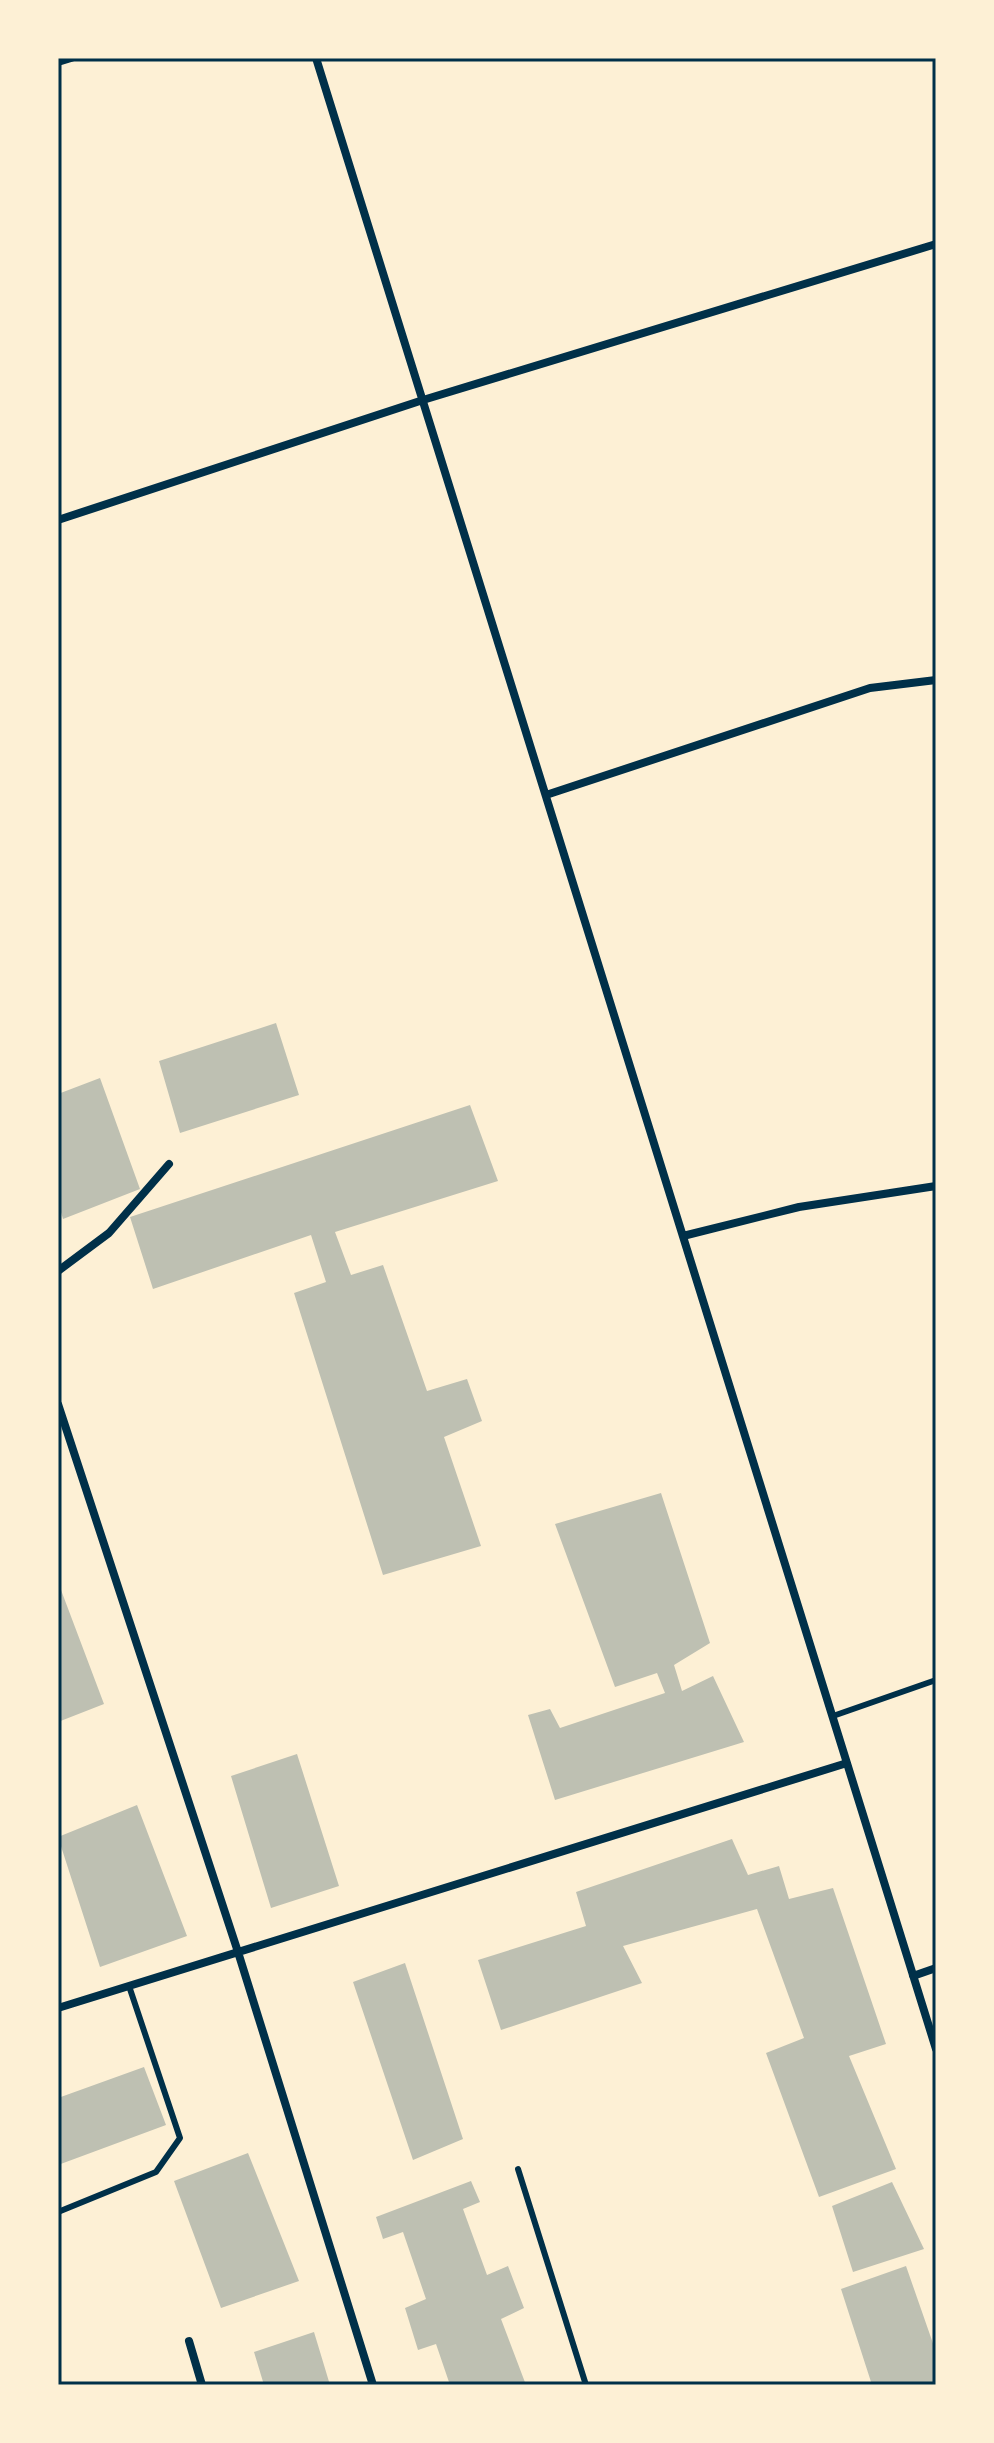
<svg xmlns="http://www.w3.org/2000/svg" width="994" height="2443" viewBox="0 0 994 2443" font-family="'Noto Sans',sans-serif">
  <rect width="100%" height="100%" fill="#fdf0d5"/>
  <path fill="#bec0b2" d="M276,1023L299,1095L180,1133L159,1061Z
    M100,1078L140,1189L63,1219L58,1202V1094Z
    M470,1105L498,1181L335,1232L351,1275L383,1265L427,1391L467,1379L482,1421L444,1437L481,1546L383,1575L294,1293L326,1282L311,1235L153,1289L130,1217Z
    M661,1493L710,1643L674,1665L682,1691L713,1676L744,1742L555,1800L528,1715L550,1709L560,1728L665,1693L657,1673L615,1687L555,1524Z
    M58,1582L104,1704L58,1722Z
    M297,1754L339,1886L271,1908L231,1776Z
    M137,1805L187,1936L100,1967L58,1837Z
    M732,1839L748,1875L779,1866L789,1899L833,1888L886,2044L849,2056L896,2169L819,2197L766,2053L804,2038L757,1909L623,1946L642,1983L501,2030L478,1960L586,1926L576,1892Z
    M405,1963L463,2139L413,2160L353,1982Z
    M144,2067L166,2125L58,2165V2098Z
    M248,2153L299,2281L221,2308L174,2181Z
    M471,2181L480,2202L463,2209L487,2275L508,2266L524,2308L501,2319L526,2385H450L436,2344L418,2350L405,2308L426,2299L403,2232L383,2239L376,2217Z
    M892,2182L924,2249L853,2272L832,2206Z
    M906,2266L936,2352V2385H872L841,2289Z
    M314,2332L330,2385H264L254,2352Z"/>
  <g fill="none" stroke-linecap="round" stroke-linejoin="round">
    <path stroke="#003049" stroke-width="6" d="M833,1716L936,1680
      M518,2169L586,2385
      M58,2212L156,2172L180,2138L129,1986"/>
    <path stroke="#003049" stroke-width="8" d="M316,58L936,2049
      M58,62L71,58
      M58,520L423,400L936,244
      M546,795L870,688L936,680
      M683,1236L799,1207L936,1186
      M58,1271L109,1233L169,1164
      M58,1404L238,1952L373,2385
      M913,1976L936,1968
      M58,2008L847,1763
      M189,2341L202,2385"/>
  </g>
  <rect width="994" height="2443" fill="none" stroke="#fdf0d5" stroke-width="120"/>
  <rect x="60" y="60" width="874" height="2323" fill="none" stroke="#003049" stroke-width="3"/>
</svg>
